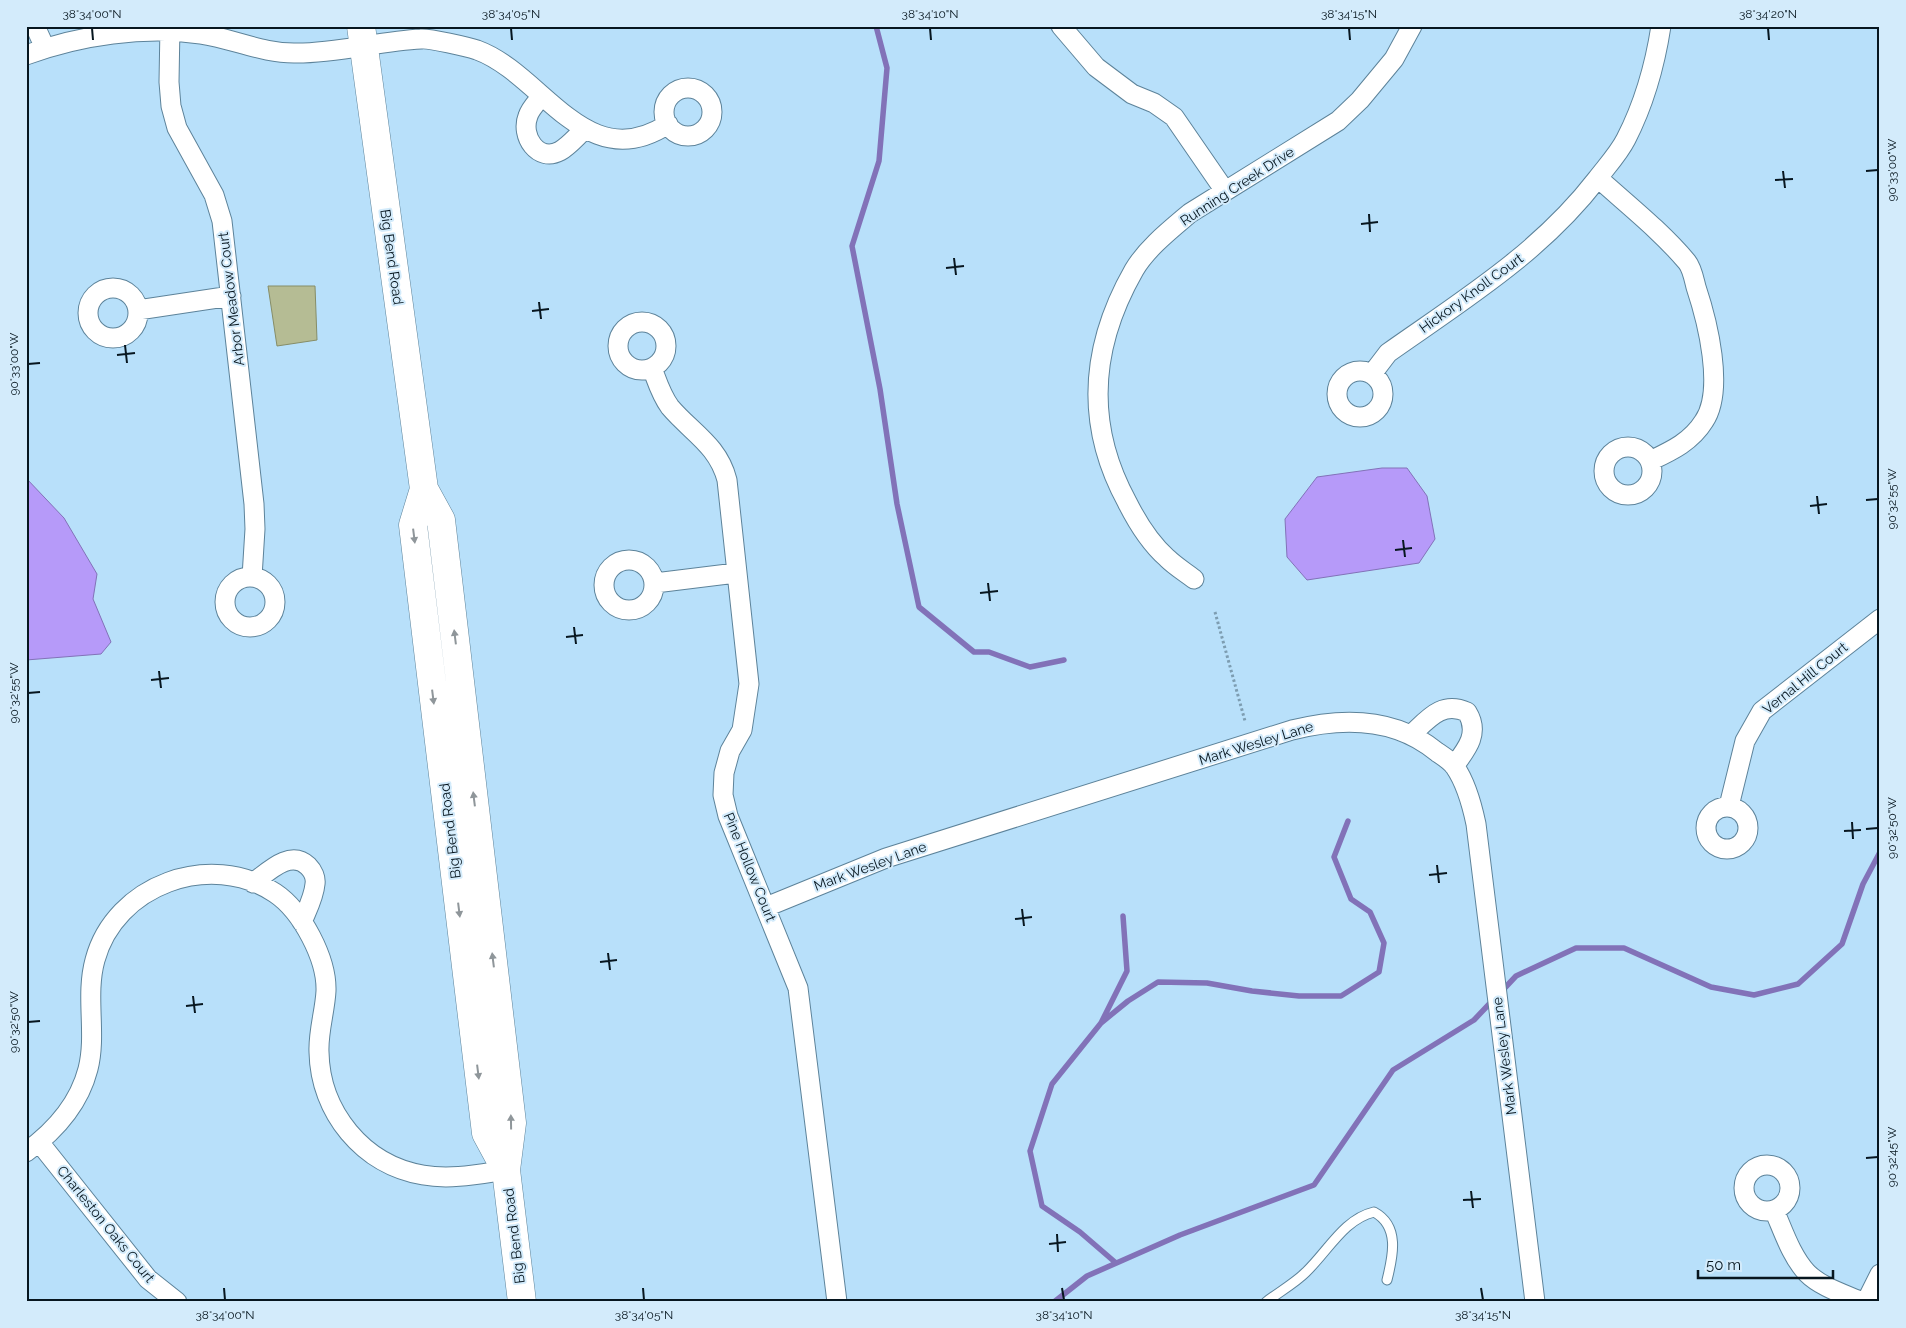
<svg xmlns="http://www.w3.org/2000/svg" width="1906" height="1328" viewBox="0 0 1906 1328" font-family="Raleway,sans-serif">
  <rect width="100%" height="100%" fill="#b8e0fa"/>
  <path fill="#b69af9" stroke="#8272b8" d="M1382,468H1407L1427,496L1435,539L1419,563L1307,580L1287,557L1285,519L1317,477Z
    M26,478L64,518L97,574L93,599L111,642L101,654L26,660Z"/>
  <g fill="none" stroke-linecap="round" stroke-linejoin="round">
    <path stroke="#8272b8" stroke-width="5.5" d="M876,26L887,68L879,161L852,246L880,389L897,504L919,607L974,652H989L1030,667L1064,660
      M1501,992L1516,976L1576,948H1624L1711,987L1754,995L1798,984L1842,944L1863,884L1880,852
      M1101,1023L1128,1001L1158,982L1207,983L1252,991L1299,996H1341L1379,972L1384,943L1370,912L1351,899L1334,857L1348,821
      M1116,1263L1080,1232L1042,1206L1030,1151L1052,1084L1101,1023L1127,971L1123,916
      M1054,1302L1087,1276L1180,1235L1314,1185L1393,1070L1474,1020L1493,1000"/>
  </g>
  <path fill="#b5bc94" stroke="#868d67" d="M268,286H315L317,340L277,346Z"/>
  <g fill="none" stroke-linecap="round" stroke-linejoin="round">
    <g stroke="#5d839a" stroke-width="11">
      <path id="lane" d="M1266,1302C1279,1292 1295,1283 1306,1272C1328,1251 1344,1219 1374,1212C1400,1226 1393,1256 1387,1280"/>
    </g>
    <g stroke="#5d839a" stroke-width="21">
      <path id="street" d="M35,26L45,48
        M170,26L169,82L171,106L177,128L214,195L222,221L254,504L255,529L252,577
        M1061,26L1096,67L1132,94L1154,103L1174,117L1225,191
        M26,55C80,35 144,26 201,34C234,39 264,54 297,53C339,53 380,41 421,39C429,38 468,47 477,50C543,74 586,178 668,124
        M664 112a24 24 0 1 1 48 0a24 24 0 1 1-48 0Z
        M541,97C537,102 530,109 528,116C520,136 538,163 560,151C569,146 577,136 584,130
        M1598,178C1628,205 1661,231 1687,262C1692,268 1694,279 1696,287C1707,320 1725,390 1704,421C1691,442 1671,451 1650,461
        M88 313a25 25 0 1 1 50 0a25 25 0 1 1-50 0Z
        M138,310L231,296
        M618 346a24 24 0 1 1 48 0a24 24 0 1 1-48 0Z
        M652,368C657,381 661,395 670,407C691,432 718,445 727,480L749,684L742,730L730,751L724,773L723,795L728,816L798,988L837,1302
        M1337 394a23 23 0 1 1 46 0a23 23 0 1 1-46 0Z
        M1372,374L1388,353C1463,300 1540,253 1597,179C1607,166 1619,153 1626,139C1644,104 1655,65 1661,26
        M1604 471a24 24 0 1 1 48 0a24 24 0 1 1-48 0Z
        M604 585a25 25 0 1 1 50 0a25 25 0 1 1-50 0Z
        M225 602a25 25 0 1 1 50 0a25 25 0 1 1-50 0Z
        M1194,579C1185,572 1175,566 1167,558C1150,543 1137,522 1127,502C1085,425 1090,347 1134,270C1147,248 1170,230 1190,213L1338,121L1360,100L1394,59L1412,26
        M655,583L736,573
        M1412,734C1429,718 1442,701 1467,712C1480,733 1467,749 1454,766
        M1729,806L1745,741L1762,711L1880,619
        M1706 828a21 21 0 1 1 42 0a21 21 0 1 1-42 0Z
        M253,883C268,872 290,849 308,866C313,871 316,878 315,884C314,897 307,910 302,922
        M766,907L886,858L1292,730C1343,717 1395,717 1437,752C1443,756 1451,761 1455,767C1466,783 1472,805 1476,824L1535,1302
        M39,1142L148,1279L177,1302
        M26,1152C55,1131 79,1104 88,1069C97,1034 85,996 95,960C115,885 210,850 275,893C302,911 327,959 326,991C325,1011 318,1032 319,1052C320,1112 363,1165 423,1175C451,1180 479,1174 506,1170
        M1744 1188a23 23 0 1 1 46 0a23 23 0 1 1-46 0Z
        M1774,1210C1783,1230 1791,1256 1807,1273C1821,1287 1844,1294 1862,1302
        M1866,1302L1880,1274"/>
    </g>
    <g stroke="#5d839a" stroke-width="29">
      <path id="primary" d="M361,26L424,489L441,520L512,1123L506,1170L522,1302
        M424,489L413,525L486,1133L506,1170"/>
    </g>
    <path stroke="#7d9db1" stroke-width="3" stroke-dasharray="2.5 2.5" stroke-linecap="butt" d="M1215,612L1245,721"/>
    <use href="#lane" stroke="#fff" stroke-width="9"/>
    <use href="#street" stroke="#fff" stroke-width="19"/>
    <use href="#primary" stroke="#fff" stroke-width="28"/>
  </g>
  <defs><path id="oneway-solid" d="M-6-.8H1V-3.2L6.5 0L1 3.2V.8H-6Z" transform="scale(1.25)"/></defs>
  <g fill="#8f969a">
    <use href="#oneway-solid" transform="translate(414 536) rotate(83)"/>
    <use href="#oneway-solid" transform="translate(455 637) rotate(-97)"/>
    <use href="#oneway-solid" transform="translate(433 697) rotate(83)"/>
    <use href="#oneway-solid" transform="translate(474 799) rotate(-97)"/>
    <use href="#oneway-solid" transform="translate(459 910) rotate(83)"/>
    <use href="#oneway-solid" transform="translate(493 960) rotate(-97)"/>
    <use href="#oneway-solid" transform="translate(478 1072) rotate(83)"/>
    <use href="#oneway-solid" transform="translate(511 1122) rotate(-91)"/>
  </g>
  <path fill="none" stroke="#07161f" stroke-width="2" d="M92,28L93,40M511,28L512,40M930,28L931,40M1349,28L1350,40M1768,28L1769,40M1783,171L1785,188M1866,171L1878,170M1775,180L1793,179M1369,214L1370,232M1361,224L1378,222M954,258L956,275M946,268L964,266M539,302L541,319M532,311L549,309M125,345L127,363M117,355L135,353M28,364L40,363M1817,496L1819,514M1866,500L1878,499M1810,506L1827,504M1403,540L1405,557M1395,550L1412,548M988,583L990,601M980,593L998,591M574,627L576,644M566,637L583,635M159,671L161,688M151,680L169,678M28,693L40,692M1852,822L1853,839M1866,829L1878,828M1844,831L1861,830M1437,865L1439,883M1429,875L1447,873M1022,909L1024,926M1015,919L1032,917M608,953L610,970M600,962L617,960M193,996L195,1013M186,1006L203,1004M28,1022L40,1021M1866,1158L1878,1157M1471,1191L1473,1208M1463,1200L1481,1199M1057,1234L1058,1252M1049,1244L1066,1242M224,1288L225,1300M643,1288L644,1300M1062,1288L1064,1300M1481,1288L1483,1300"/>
  <g text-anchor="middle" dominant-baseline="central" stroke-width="4" stroke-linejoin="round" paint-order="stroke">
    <g font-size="14" fill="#07161f" stroke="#d3ebfb">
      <text transform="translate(1237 186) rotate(-33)">Running Creek Drive</text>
      <text transform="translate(392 257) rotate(82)">Big Bend Road</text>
      <text transform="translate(1471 293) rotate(-36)">Hickory Knoll Court</text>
      <text transform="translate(231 299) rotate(-97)">Arbor Meadow Court</text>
      <text transform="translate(1805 678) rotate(-39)">Vernal Hill Court</text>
      <text transform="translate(1256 743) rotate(-17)">Mark Wesley Lane</text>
      <text transform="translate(450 831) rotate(-97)">Big Bend Road</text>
      <text transform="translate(870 866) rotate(-20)">Mark Wesley Lane</text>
      <text transform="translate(750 867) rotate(68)">Pine Hollow Court</text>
      <text transform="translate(1504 1056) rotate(-97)">Mark Wesley Lane</text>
      <text transform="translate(106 1224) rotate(51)">Charleston Oaks Court</text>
      <text transform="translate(514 1236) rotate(-97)">Big Bend Road</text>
    </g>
  </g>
  <rect width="1906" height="1328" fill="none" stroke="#d3ebfb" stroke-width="55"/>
  <path d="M1698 1270v8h135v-8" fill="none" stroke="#07161f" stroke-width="2.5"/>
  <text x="1706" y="1270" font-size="15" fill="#07161f" stroke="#d3ebfb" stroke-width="4" paint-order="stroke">50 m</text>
  <rect x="28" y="28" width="1850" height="1272" fill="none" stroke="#07161f" stroke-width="2"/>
  <g font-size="12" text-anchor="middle" fill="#07161f">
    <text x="92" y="18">38°34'00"N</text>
    <text x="511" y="18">38°34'05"N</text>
    <text x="930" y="18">38°34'10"N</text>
    <text x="1349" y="18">38°34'15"N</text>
    <text x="1768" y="18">38°34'20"N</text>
    <text transform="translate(1892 170) rotate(-90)" y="4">90°33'00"W</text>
    <text transform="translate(14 364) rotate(-90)" y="4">90°33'00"W</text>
    <text transform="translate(1892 499) rotate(-90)" y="4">90°32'55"W</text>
    <text transform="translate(14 693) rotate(-90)" y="4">90°32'55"W</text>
    <text transform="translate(1892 828) rotate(-90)" y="4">90°32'50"W</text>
    <text transform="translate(14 1022) rotate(-90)" y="4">90°32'50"W</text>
    <text transform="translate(1892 1157) rotate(-90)" y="4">90°32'45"W</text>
    <text x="225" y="1319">38°34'00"N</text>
    <text x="644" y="1319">38°34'05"N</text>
    <text x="1064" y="1319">38°34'10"N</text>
    <text x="1483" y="1319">38°34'15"N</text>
  </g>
</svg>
